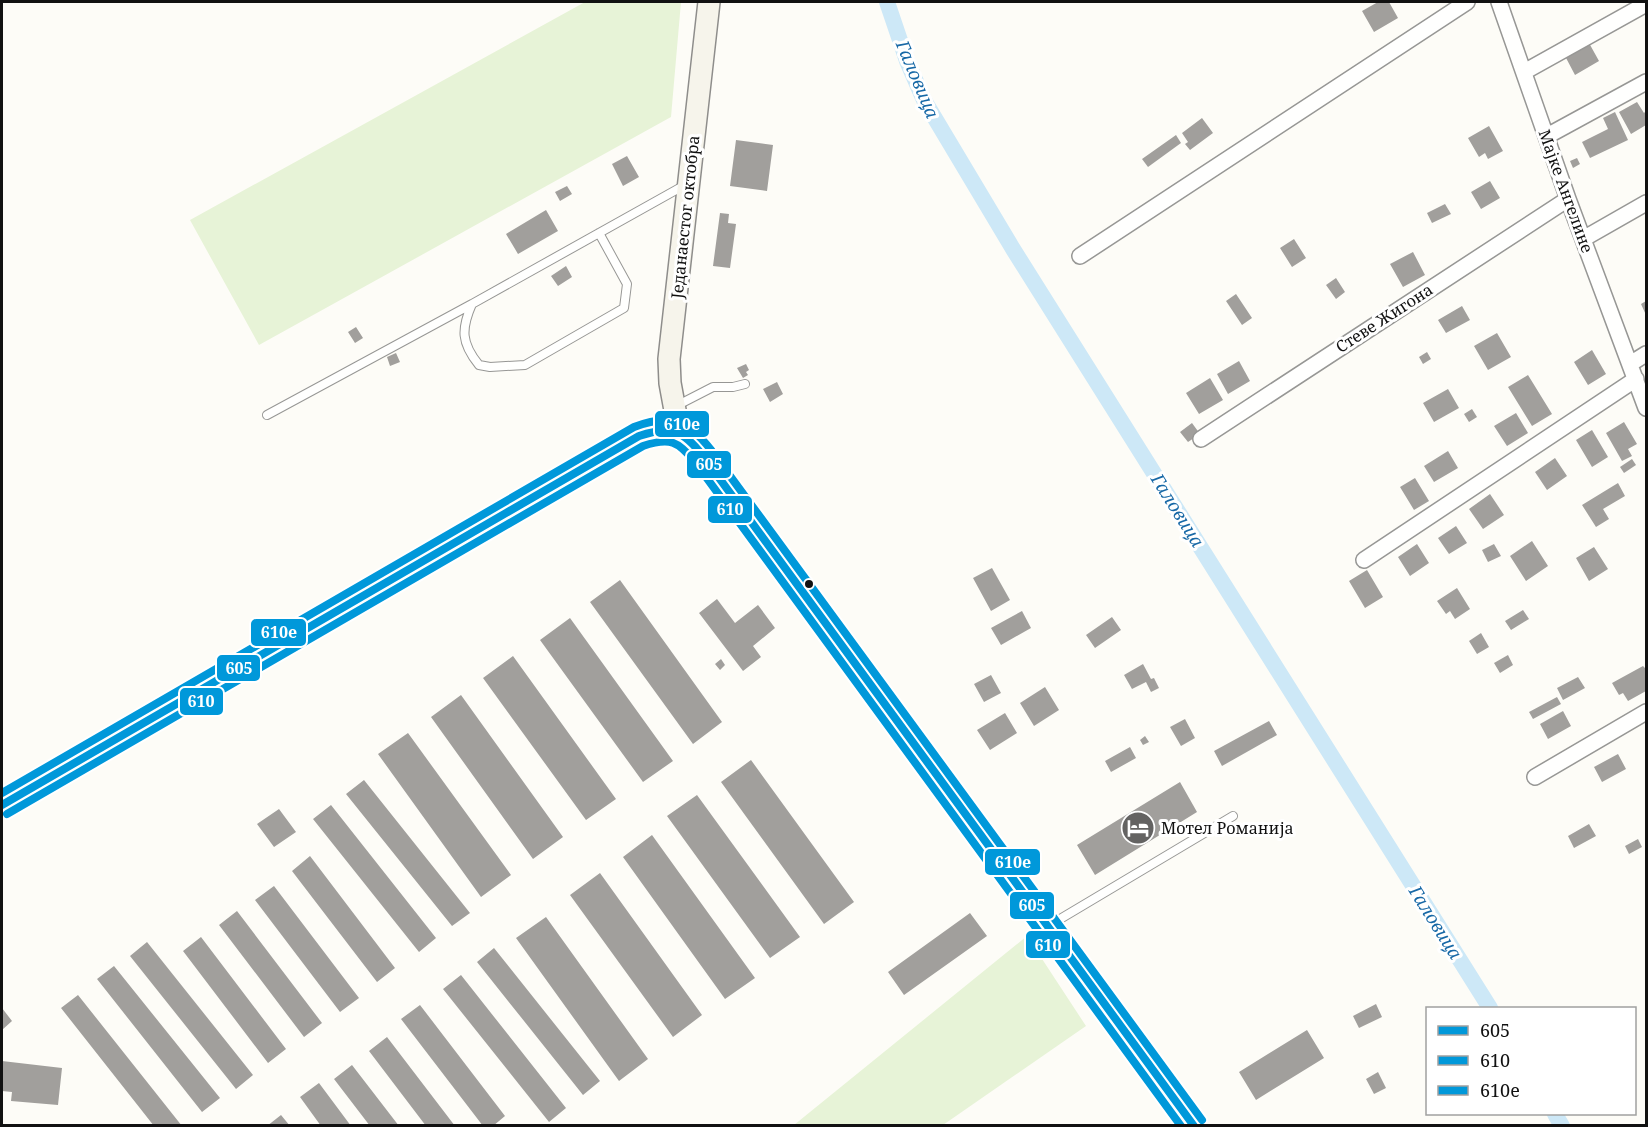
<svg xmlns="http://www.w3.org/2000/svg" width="1648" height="1127" viewBox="0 0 1648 1127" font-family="'Noto Serif',serif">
  <rect width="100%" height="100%" fill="#fdfcf7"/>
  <path fill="#e7f3d7" d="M585,2H681L671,117L259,345L190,220Z
    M1027,936L1086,1026L943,1125H794Z"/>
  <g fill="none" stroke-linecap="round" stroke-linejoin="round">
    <path stroke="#cde8f7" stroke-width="16" d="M887,2L907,61L924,100L1013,249L1490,1008
      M1555,1114L1562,1126"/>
  </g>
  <path fill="#a19f9c" d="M1378,2H1389L1398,18L1374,32L1362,11Z
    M1589,43L1599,61L1575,75L1565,56Z
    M1637,102L1644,113L1646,111V125L1631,134L1619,112Z
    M1615,112L1628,140L1590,158L1582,142L1608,129L1603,118Z
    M1202,118L1213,133L1190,150L1185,144L1188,142L1182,133Z
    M1489,126L1503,151L1488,159L1485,153L1479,157L1468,138Z
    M1176,135L1181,143L1148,167L1142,159Z
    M736,140L773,145L767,191L730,186Z
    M627,156L639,177L623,186L612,164Z
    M1577,158L1580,164L1573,168L1570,161Z
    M1490,181L1500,198L1481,209L1471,192Z
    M567,186L572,194L560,201L555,192Z
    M1445,204L1451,214L1432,223L1427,213Z
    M546,210L558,231L518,254L506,234Z
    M720,213L729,214L728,223L736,224L730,268L713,266Z
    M1294,239L1306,258L1292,267L1280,248Z
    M1413,252L1425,275L1403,287L1390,264Z
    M566,266L572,277L558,286L551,276Z
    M1336,278L1345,292L1336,299L1326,285Z
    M1236,294L1252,318L1242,325L1226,301Z
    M1646,301V315L1641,304Z
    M1462,306L1470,320L1446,333L1438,320Z
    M356,327L363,338L355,343L348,332Z
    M1497,333L1511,357L1488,370L1474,346Z
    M1592,350L1606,374L1588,385L1574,362Z
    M1427,352L1431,359L1423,364L1419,357Z
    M396,353L400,362L390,366L387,357Z
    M1239,361L1250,381L1228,394L1217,374Z
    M746,364L749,370L746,372L748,375L743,378L737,368Z
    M1528,375L1552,414L1532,426L1508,387Z
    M1210,378L1223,400L1199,414L1186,393Z
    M777,382L783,394L770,402L763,389Z
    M1448,389L1459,408L1434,422L1423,403Z
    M1472,409L1477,417L1469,422L1464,414Z
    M1516,413L1528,433L1507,446L1494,426Z
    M1624,422L1637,444L1628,449L1632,456L1622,461L1606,433Z
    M1192,423L1200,434L1188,442L1180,432Z
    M1592,430L1608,457L1592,467L1576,440Z
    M1448,451L1458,468L1434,482L1424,466Z
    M1555,458L1567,476L1547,490L1535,472Z
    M1632,459L1636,465L1624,473L1620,467Z
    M1415,478L1429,501L1414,510L1400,487Z
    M1618,483L1625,496L1603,509L1609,519L1596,527L1582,505Z
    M1490,494L1504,515L1483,529L1469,509Z
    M1456,526L1467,543L1449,554L1438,538Z
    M1532,541L1548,566L1526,581L1510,556Z
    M1417,544L1429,563L1410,576L1398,557Z
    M1494,544L1501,556L1488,562L1482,550Z
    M1594,547L1608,569L1589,581L1576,558Z
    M992,568L1010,600L991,611L973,578Z
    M1367,570L1383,597L1365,608L1349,581Z
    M620,580L722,722L693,744L590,602Z
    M1457,588L1470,609L1455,619L1450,611L1446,614L1437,601Z
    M717,599L735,623L758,605L775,628L753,646L761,657L743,671L699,613Z
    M1523,610L1529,619L1511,630L1505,621Z
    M1022,611L1031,628L1001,645L991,628Z
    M1112,617L1121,630L1095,648L1086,635Z
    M570,618L673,761L643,782L540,640Z
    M1481,633L1489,647L1477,654L1469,641Z
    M1508,655L1513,665L1500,673L1494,663Z
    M513,656L616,799L586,820L483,678Z
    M721,659L725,665L720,670L715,664Z
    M1143,664L1151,679L1154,678L1159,688L1151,692L1146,682L1132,689L1124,675Z
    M1643,666L1646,669V691L1628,701L1623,693L1619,695L1612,683Z
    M991,675L1001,693L984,702L974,684Z
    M1578,677L1585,688L1563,700L1557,688Z
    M1045,687L1059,710L1034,726L1020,703Z
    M461,695L563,837L533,859L431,717Z
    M1557,697L1561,704L1533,719L1529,712Z
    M1563,711L1571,726L1548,739L1540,724Z
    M1005,713L1017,733L990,750L977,730Z
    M1185,719L1195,738L1181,746L1170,727Z
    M1269,721L1277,735L1222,766L1214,751Z
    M408,733L511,875L481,897L378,754Z
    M1145,736L1149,742L1143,745L1140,740Z
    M1130,747L1136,758L1111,772L1105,761Z
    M1618,754L1626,769L1602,782L1594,767Z
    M751,760L854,902L824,924L721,782Z
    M364,780L470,913L452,926L346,794Z
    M1180,782L1197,812L1095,875L1077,845Z
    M697,795L800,937L770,958L667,816Z
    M331,805L436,938L419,952L313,819Z
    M279,809L296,832L274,847L257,824Z
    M1589,824L1596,836L1574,848L1568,836Z
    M652,835L755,978L725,999L623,857Z
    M1638,839L1642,847L1629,854L1625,846Z
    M310,856L395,968L377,982L292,871Z
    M600,873L702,1015L673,1037L570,895Z
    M274,886L359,998L340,1012L255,900Z
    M237,911L322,1023L304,1037L219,925Z
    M970,913L987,936L904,995L888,972Z
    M546,917L648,1059L619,1081L516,938Z
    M201,937L286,1049L268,1063L183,951Z
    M147,942L253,1075L236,1089L130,956Z
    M494,948L600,1081L583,1095L477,962Z
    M114,966L220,1098L202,1112L97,979Z
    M461,975L566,1108L549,1122L443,989Z
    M78,995L182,1126H154L61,1008Z
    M1376,1004L1382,1017L1359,1028L1353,1016Z
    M420,1005L505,1116L493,1126H483L401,1019Z
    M2,1008L12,1021L2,1030Z
    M1307,1030L1324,1058L1256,1100L1239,1072Z
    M387,1037L455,1126H426L369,1051Z
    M2,1061L62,1068L58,1105L11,1101L12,1092L2,1091Z
    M352,1065L399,1126H370L334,1079Z
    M1378,1072L1386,1088L1374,1094L1366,1079Z
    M319,1083L351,1126H321L300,1097Z
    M281,1115L290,1126H267Z"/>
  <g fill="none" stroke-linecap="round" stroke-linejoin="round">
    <g stroke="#979795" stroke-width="10">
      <path id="lane" d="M599,233L627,284L624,308L525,365L490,367L479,365C461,343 461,329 472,304L685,185
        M676,406L713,387H733L745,384
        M267,415L472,304
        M1050,925L1233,816"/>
    </g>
    <g stroke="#979795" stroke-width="18">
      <path id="street" d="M1499,2L1568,199L1646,408
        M1524,72L1646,4
        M1547,136L1646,82
        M1583,239L1646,203
        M1080,256L1467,2
        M1630,364L1646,354
        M1201,439L1568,199
        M1364,560L1636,379
        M1535,777L1646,712"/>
    </g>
    <g stroke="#8e8d8b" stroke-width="24">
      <path id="secondary" d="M679,432L670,383L669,359L709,2
        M2,805L521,506L639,436C671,424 683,429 703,456L1194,1126"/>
    </g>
    <use href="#lane" stroke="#fffffe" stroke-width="8"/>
    <use href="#street" stroke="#fffffe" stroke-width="15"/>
    <use href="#secondary" stroke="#f6f4eb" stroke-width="21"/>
    <g stroke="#fff" stroke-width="12">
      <path id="bus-1" d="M2,805L639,436C671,425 683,430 703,456L1194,1126"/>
    </g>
    <g stroke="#fff" stroke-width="12">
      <path id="bus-2" d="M7,814L643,446C670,437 678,441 695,462L1181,1126"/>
    </g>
    <g stroke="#fff" stroke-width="12">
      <path id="bus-3" d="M2,793L634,427C670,413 688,420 711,450L1202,1120"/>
    </g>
    <use href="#bus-1" stroke="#0098da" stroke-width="8"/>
    <use href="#bus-2" stroke="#0098da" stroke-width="8"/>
    <use href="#bus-3" stroke="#0098da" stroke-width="8"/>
  </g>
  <defs>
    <g id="hotel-disc" transform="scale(1.725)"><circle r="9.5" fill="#646362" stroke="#fff"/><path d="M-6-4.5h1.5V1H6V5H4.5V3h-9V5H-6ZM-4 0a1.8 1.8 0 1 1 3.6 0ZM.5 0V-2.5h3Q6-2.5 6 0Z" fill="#fff"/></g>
  </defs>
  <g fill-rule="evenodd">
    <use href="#hotel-disc" x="1138" y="828"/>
  </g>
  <circle fill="#111" stroke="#fff" stroke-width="2" cx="809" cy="584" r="5"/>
  <g text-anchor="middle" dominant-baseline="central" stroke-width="6" stroke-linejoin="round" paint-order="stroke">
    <g font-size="16" fill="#111" stroke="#fff">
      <text transform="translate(1566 191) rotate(70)">Мајке Ангелине</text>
      <text transform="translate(685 217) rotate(-84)">Једанаестог октобра</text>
      <text transform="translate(1384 318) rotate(-33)">Стеве Жигона</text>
    </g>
    <g font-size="16" fill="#111" stroke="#fff" text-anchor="start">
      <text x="1161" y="828">Мотел Романија</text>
    </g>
    <g font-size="18" font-style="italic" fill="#1768a6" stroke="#fff">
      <text transform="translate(918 79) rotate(67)">Галовица</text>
      <text transform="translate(1178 510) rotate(58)">Галовица</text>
      <text transform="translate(1436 922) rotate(58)">Галовица</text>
    </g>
  </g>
  <g stroke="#fff" stroke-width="2">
    <rect x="654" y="410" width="56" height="28" rx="6" fill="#0098da"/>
    <rect x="686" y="450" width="46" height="29" rx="6" fill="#0098da"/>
    <rect x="707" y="495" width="46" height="29" rx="6" fill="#0098da"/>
    <rect x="250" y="618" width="57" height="29" rx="6" fill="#0098da"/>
    <rect x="216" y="654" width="45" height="28" rx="6" fill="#0098da"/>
    <rect x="179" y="687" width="45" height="29" rx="6" fill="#0098da"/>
    <rect x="984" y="848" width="57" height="28" rx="6" fill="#0098da"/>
    <rect x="1009" y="891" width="46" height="29" rx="6" fill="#0098da"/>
    <rect x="1025" y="930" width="46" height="29" rx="6" fill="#0098da"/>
  </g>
  <g font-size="16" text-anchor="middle" font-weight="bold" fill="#fff">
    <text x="682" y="430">610e</text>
    <text x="709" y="470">605</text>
    <text x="730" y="515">610</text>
    <text x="279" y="638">610e</text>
    <text x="239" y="674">605</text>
    <text x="201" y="707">610</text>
    <text x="1013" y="868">610e</text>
    <text x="1032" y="911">605</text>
    <text x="1048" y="951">610</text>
  </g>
  <rect width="1648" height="1127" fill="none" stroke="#111111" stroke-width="6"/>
  <rect x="1426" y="1007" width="210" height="108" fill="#ffffff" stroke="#a0a0a0" stroke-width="1.5"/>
  <rect x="1438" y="1026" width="30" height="9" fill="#0098da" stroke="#a0a0a0" stroke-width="1.5"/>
  <text x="1480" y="1037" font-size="18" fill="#111111">605</text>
  <rect x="1438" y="1056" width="30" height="9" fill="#0098da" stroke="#a0a0a0" stroke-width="1.5"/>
  <text x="1480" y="1067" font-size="18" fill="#111111">610</text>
  <rect x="1438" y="1086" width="30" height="9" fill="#0098da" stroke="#a0a0a0" stroke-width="1.5"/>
  <text x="1480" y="1097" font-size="18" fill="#111111">610e</text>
</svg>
